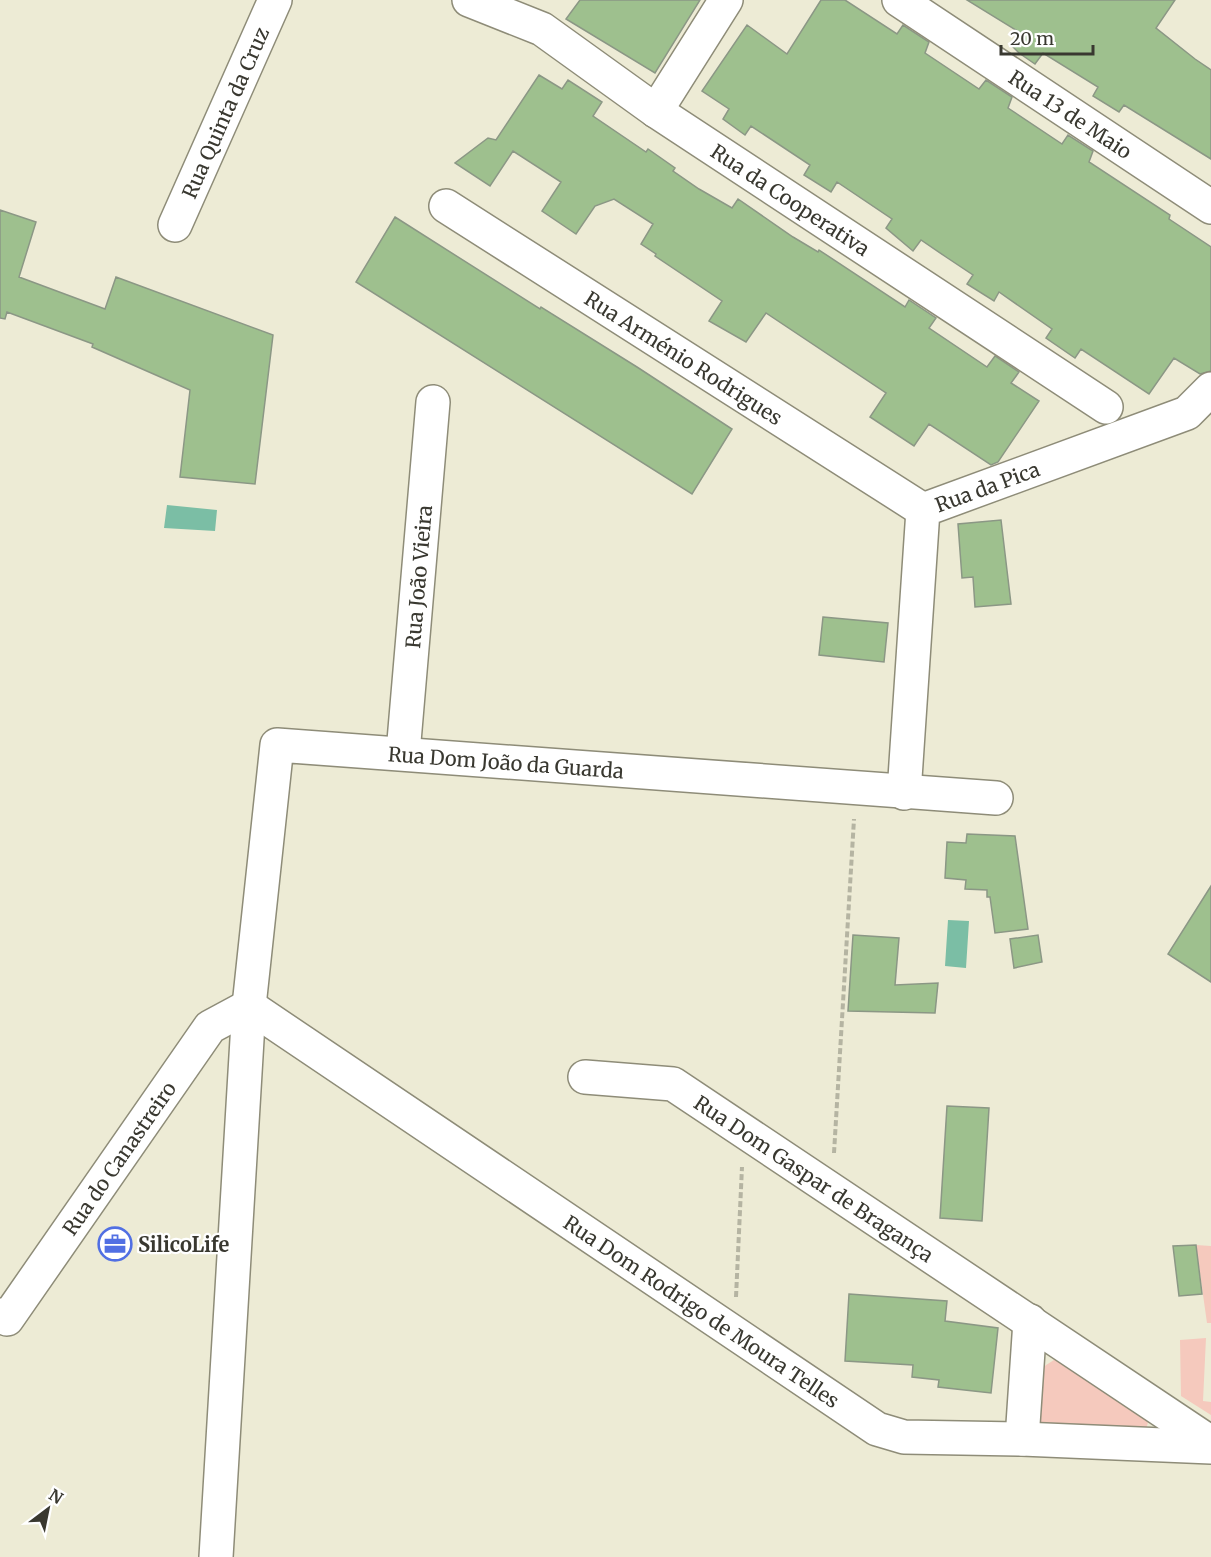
<svg xmlns="http://www.w3.org/2000/svg" width="1211" height="1557" viewBox="0 0 1211 1557" font-family="Merriweather,serif">
  <rect width="100%" height="100%" fill="#edebd5"/>
  <path fill="#f5c9bd" d="M1196,1245L1211,1246V1323H1207Z
    M1206,1338L1203,1401L1211,1402V1415L1181,1396L1180,1340Z
    M1054,1360L1061,1361L1145,1419L1148,1422L1146,1430L1040,1424L1037,1418L1043,1367Z"/>
  <path fill="#7bbea5" d="M167,505L217,510L215,531L164,528Z
    M948,920L969,921L966,968L945,966Z"/>
  <path fill="#9ec08e" stroke="#8b9785" stroke-width="1.5" d="M580,0H700L655,73L566,19Z
    M821,0H845L897,34L903,25L929,42L925,53L979,89L986,80L1012,97L1008,108L1062,144L1068,135L1093,151L1089,162L1170,215L1169,219L1211,247V371L1200,374L1174,358L1149,394L1081,349L1075,358L1046,338L1052,329L999,292L994,301L967,284L973,275L946,257L921,240L913,251L886,228L892,219L837,182L831,192L804,175L810,165L751,126L745,135L723,119L729,109L702,91L747,25L787,54Z
    M967,0H1175L1156,28L1195,59L1211,70V159L1124,105L1119,112L1093,96L1098,87L1043,53L1035,64L1019,53L1011,45L1019,32Z
    M539,75L562,89L568,80L602,102L593,116L646,152L648,149L675,168L673,171L699,189L732,208L738,199L793,237L818,252L819,250L905,307L909,300L936,318L929,328L987,367L995,356L1019,372L1011,383L1039,401L998,462L991,465L929,424L914,446L870,417L886,393L766,313L746,342L709,321L722,301L655,256L656,254L641,244L653,224L614,199L595,206L576,234L542,211L561,182L513,151L490,186L455,163L488,138L496,140Z
    M0,210L36,222L19,277L105,309L116,277L273,335L255,484L180,477L190,390L92,347L93,344L7,312L5,319L0,318Z
    M395,217L540,309L541,307L637,367L732,429L692,494L356,282Z
    M1001,520L1011,604L975,607L973,577L962,578L958,524Z
    M823,617L888,623L884,662L819,655Z
    M967,834L1015,836L1028,929L995,933L990,897H987V890L965,889L966,880L945,878L947,842L966,843Z
    M1211,886V982L1168,954Z
    M853,935L899,938L895,985L938,983L935,1013L848,1011Z
    M1038,935L1042,962L1014,968L1010,939Z
    M947,1106L989,1108L982,1221L940,1218Z
    M1196,1245L1202,1294L1179,1296L1173,1246Z
    M849,1294L947,1301L945,1321L998,1328L991,1393L938,1387L939,1380L912,1377L913,1365L845,1361Z"/>
  <g fill="none" stroke-linecap="round" stroke-linejoin="round">
    <g stroke="#8e8c78" stroke-width="36">
      <g id="minor">
        <path id="s1" d="M469,0L542,29L656,111L1106,407"/>
        <path id="s2" d="M899,0L1211,207"/>
        <path d="M656,111L726,0"/>
        <path id="s3" d="M446,206L923,510"/>
        <path id="s4" d="M175,225L275,0"/>
        <path id="s5" d="M403,753L433,402"/>
        <path id="s6" d="M904,793L923,510L1187,413L1211,389"/>
        <path id="s7" d="M249,1006L877,1429L904,1437L1022,1439L1211,1447"/>
        <path id="s8" d="M585,1077L673,1084L1211,1443"/>
        <path id="s9" d="M0,1315L7,1319L210,1027L249,1006"/>
        <path d="M1022,1439L1030,1321"/>
        <path id="s10" d="M216,1557L249,1006L277,745L996,798"/>
      </g>
    </g>
    <path stroke="#b5b4a2" stroke-width="4" stroke-dasharray="6 3" stroke-linecap="butt" d="M834,1153L854,819
      M736,1297L742,1167"/>
    <use href="#minor" stroke="#fff" stroke-width="33"/>
  </g>
  <defs>
    <g id="office-ring" transform="scale(1.725)"><circle r="9.5" fill="#fff" stroke="#516fe3" stroke-width="1.5"/><path d="M-6-3h4V-5.5h4V-3h4V5H-6ZM-1-4.5V-3h2v-1.5ZM-6 0V1H6V0Z" fill="#516fe3"/></g>
  </defs>
  <g fill-rule="evenodd">
    <use href="#office-ring" x="115" y="1244"/>
  </g>
  <g text-anchor="middle" dominant-baseline="central" stroke-width="4.5" stroke-linejoin="round" paint-order="stroke">
    <g font-size="20" fill="#393830" stroke="#fff">
      <text stroke="none"><textPath href="#s4" startOffset="123">Rua Quinta da Cruz</textPath></text>
      <text stroke="none"><textPath href="#s2" startOffset="206">Rua 13 de Maio</textPath></text>
      <text stroke="none"><textPath href="#s1" startOffset="380">Rua da Cooperativa</textPath></text>
      <text stroke="none"><textPath href="#s3" startOffset="282">Rua Arménio Rodrigues</textPath></text>
      <text stroke="none"><textPath href="#s6" startOffset="352">Rua da Pica</textPath></text>
      <text stroke="none"><textPath href="#s5" startOffset="177">Rua João Vieira</textPath></text>
      <text stroke="none"><textPath href="#s10" startOffset="1044">Rua Dom João da Guarda</textPath></text>
      <text stroke="none"><textPath href="#s9" startOffset="204">Rua do Canastreiro</textPath></text>
      <text stroke="none"><textPath href="#s8" startOffset="258">Rua Dom Gaspar de Bragança</textPath></text>
      <text stroke="none"><textPath href="#s7" startOffset="546">Rua Dom Rodrigo de Moura Telles</textPath></text>
    </g>
    <g font-size="20" font-weight="bold" fill="#393830" stroke="#fff" text-anchor="start">
      <text x="138" y="1244">SilicoLife</text>
    </g>
  </g>
  <g transform="translate(48 1509) rotate(32)" stroke="#ffffff" stroke-width="4.5" paint-order="stroke">
  <path d="M0-4.5L10 22L0 15L-10 22Z" fill="#393830"/>
  <text y="-9" font-size="16" font-weight="bold" text-anchor="middle" fill="#393830">N</text>
  </g>
  <path d="M1001 45v9h92v-9" fill="none" stroke="#393830" stroke-width="3"/>
  <text x="1010" y="45" font-size="18" fill="#393830" stroke="#ffffff" stroke-width="4.5" paint-order="stroke">20 m</text>
</svg>
